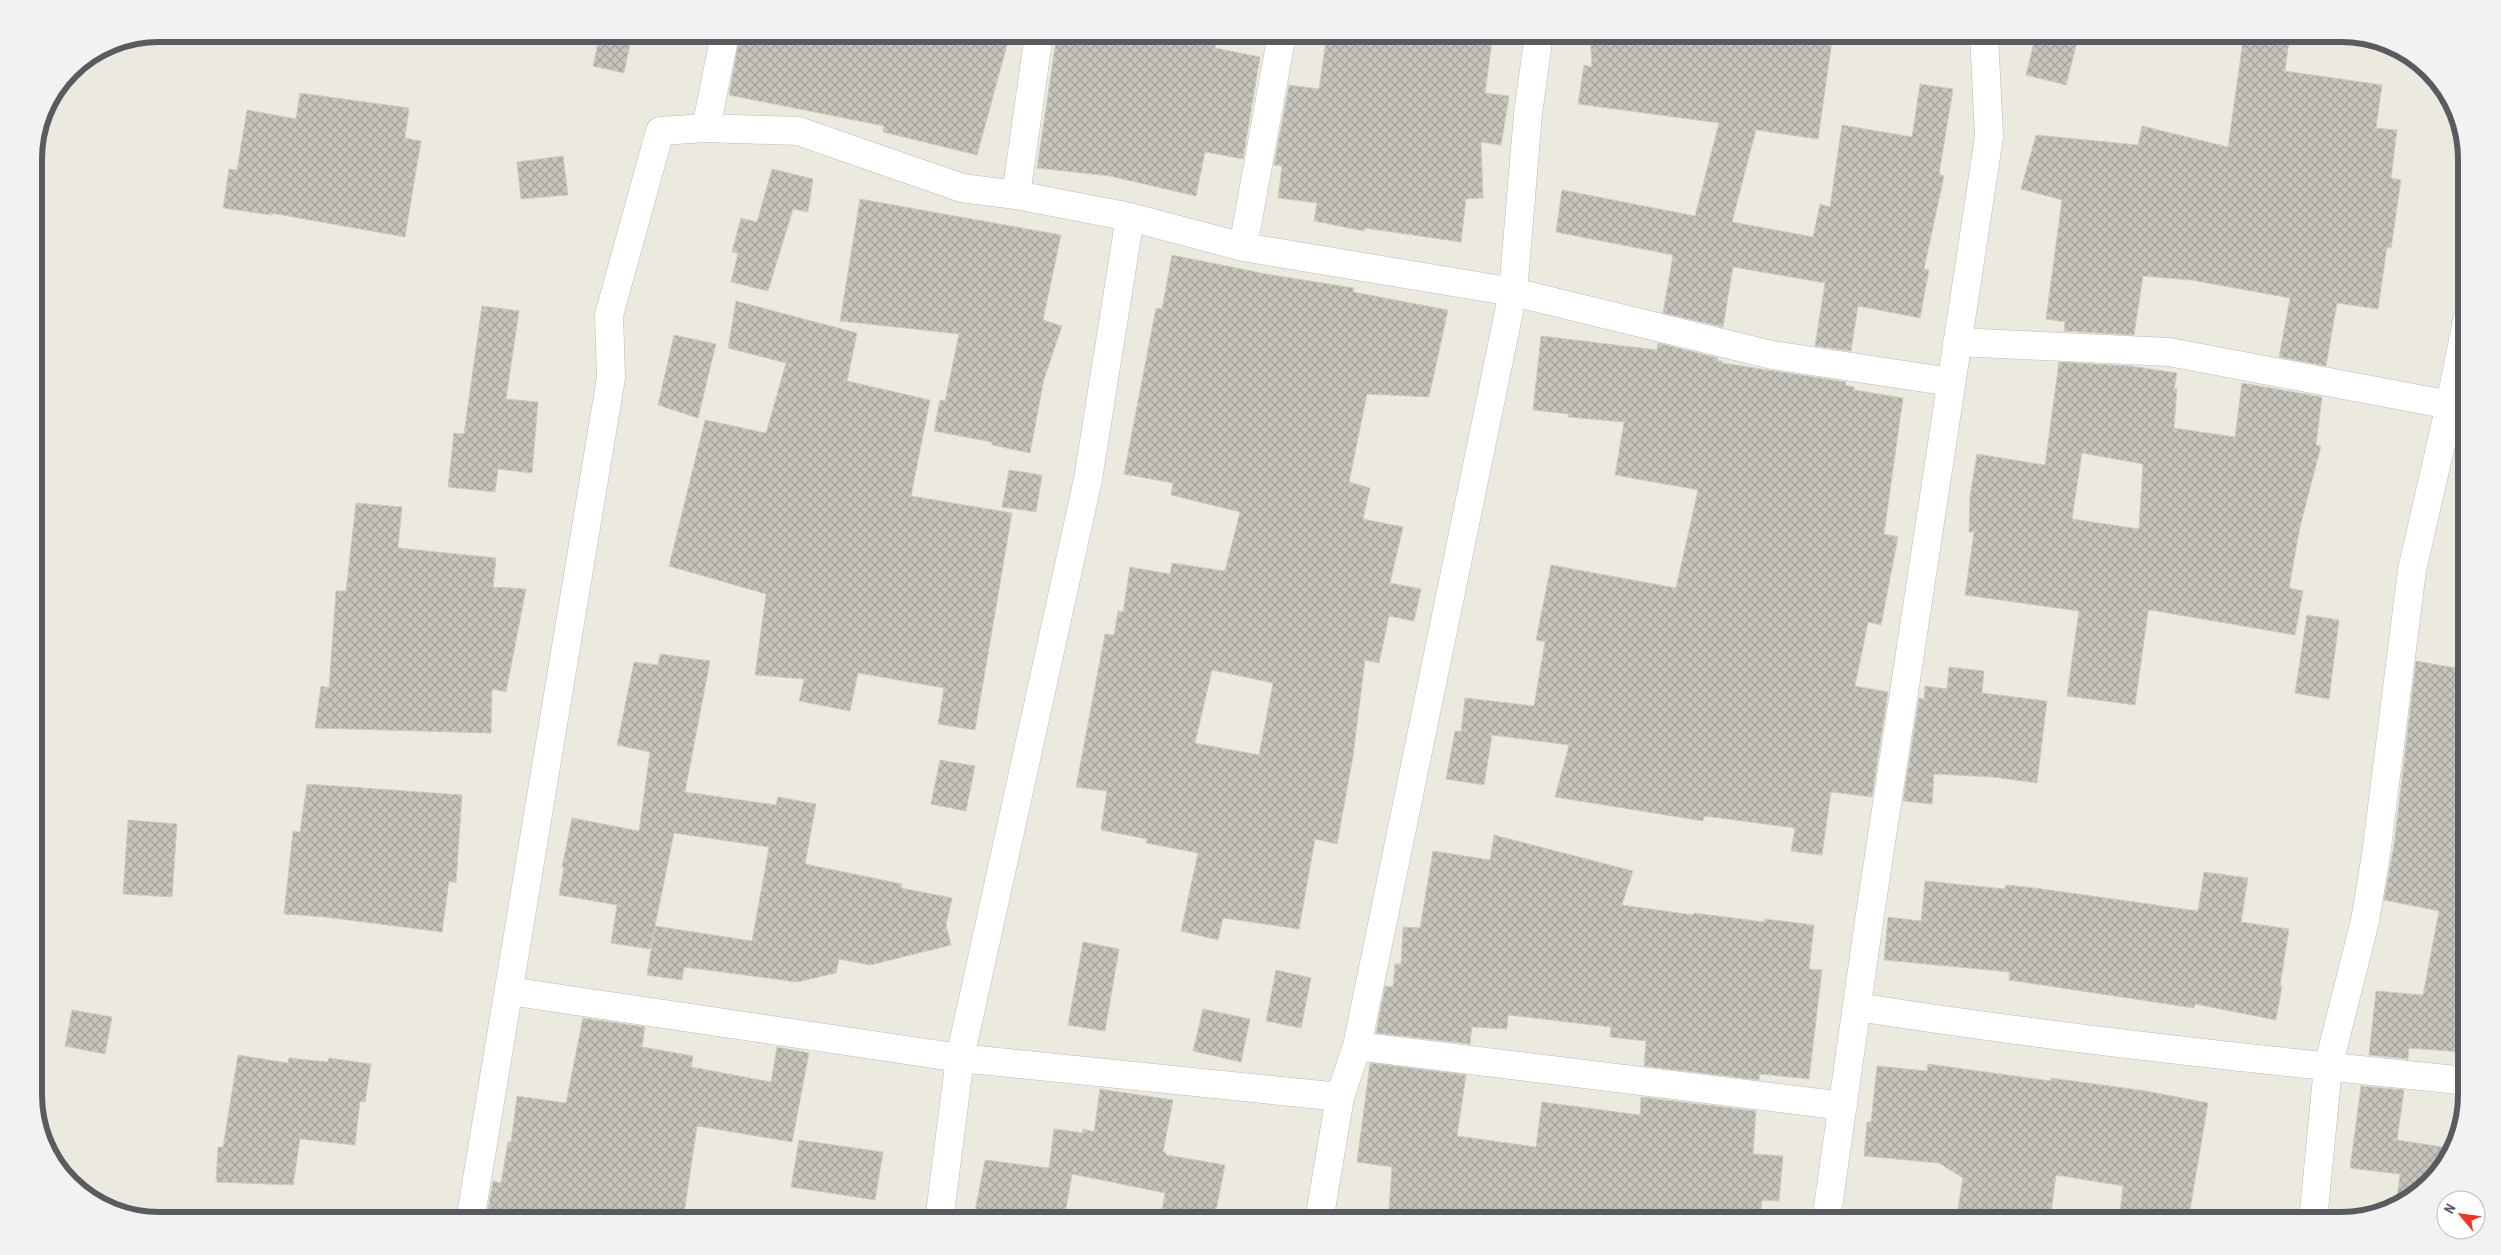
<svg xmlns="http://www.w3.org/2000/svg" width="2501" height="1255" viewBox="0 0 2501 1255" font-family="'Roboto Condensed',sans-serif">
  <defs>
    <pattern id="building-cross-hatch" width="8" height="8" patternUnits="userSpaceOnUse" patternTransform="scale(1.25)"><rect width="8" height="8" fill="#c7c4bc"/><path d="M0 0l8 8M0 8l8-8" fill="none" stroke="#a4a29c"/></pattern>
  </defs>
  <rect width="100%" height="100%" fill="#eceadf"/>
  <path fill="url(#building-cross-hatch)" stroke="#d1cbbd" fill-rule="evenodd" d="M600,34H632L624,73L593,66Z
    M740,34H1010L977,155L883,132L884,126L729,95Z
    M1057,34H1218L1215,48L1260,57L1243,159L1205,152L1196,196L1110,176L1037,168Z
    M1327,34H1493L1485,93L1509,96L1501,145L1481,142L1483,198L1466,199L1461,242L1365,228L1364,231L1314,221L1317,203L1278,198L1282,166L1274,165L1289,85L1319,89Z
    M1590,34H1833L1818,139L1756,130L1732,222L1813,237L1820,204L1830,207L1842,125L1912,137L1920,84L1953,89L1939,174L1944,176L1924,269L1929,270L1920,318L1858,306L1851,351L1815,346L1825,283L1733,267L1723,327L1663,313L1673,255L1556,232L1562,190L1695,216L1719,123L1578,104L1584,65L1592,67Z
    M2036,34H2079L2066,85L2026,75Z
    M2244,34H2290L2285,71L2382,85L2376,128L2397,130L2391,178L2401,180L2391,248L2387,247L2378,309L2337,303L2326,366L2279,357L2290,298L2191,280L2143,276L2134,335L2064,331L2065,322L2046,319L2062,200L2021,189L2036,135L2138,145L2142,126L2228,147Z
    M300,93L409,108L405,138L421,141L405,237L271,213V215L223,208L229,169L237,170L247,110L296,119Z
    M563,156L568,195L521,199L517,162Z
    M772,169L813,179L808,212L793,209L768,291L731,282L738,253L732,252L741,218L757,222Z
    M860,199L1061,235L1043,320L1062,326L1044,379L1030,453L992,445V442L934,431L940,400L945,401L959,334L840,321Z
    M1172,255L1266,274L1354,288L1353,292L1448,310L1429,397L1367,394L1349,482L1370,488L1363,519L1403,527L1390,583L1421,589L1414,621L1389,616L1379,663L1365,660L1353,756L1337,844L1315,839L1299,929L1223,918L1218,940L1181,931L1198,853L1146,843L1147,839L1101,830L1107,791L1076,787L1105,634L1114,635L1118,611L1123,612L1130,567L1170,574L1172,563L1225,571L1240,512L1171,495L1173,483L1124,474L1156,308L1162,309ZM1212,670L1273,683L1259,755L1195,743Z
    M736,301L857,333L847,381L930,400L911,496L1012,513L975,730L938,724L944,688L858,673L850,711L799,701L804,679L755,675L766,594L669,566L705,420L766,433L786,363L728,348Z
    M482,306L519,311L506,399L538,402L532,473L498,469L495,492L448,487L454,433L464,434Z
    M674,335L716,344L698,418L658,405Z
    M1541,336L1657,350L1658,343L1718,358V361H1722V363L1846,382L1845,385L1854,387V390L1903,398L1884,534L1898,537L1881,625L1868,622L1855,686L1888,692L1872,797L1831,792L1822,855L1791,851L1795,828L1704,816L1703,821L1555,797L1569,745L1492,735L1484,785L1446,779L1455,731L1461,732L1465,698L1534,706L1545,642L1536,640L1551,565L1676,588L1698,490L1615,475L1624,422L1568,417L1569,414L1533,410Z
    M2059,362L2130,366L2177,373L2174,389H2177L2174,428L2235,437L2242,383L2322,397L2316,445L2321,446L2300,527L2289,588L2303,591L2295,635L2150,610L2148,612L2135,705L2067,696L2079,611L1965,595L1974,532H1969L1970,496L1977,454L2045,465ZM2082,453L2143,464L2139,529L2072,519Z
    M1009,470L1042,475L1036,512L1002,507Z
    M356,503L402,507L398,548L496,558L493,587L526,589L506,692L492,689L491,733L315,728L321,686L329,688L336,591H346Z
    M2307,615L2339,620L2329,699L2295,693Z
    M660,654L710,661L685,792L776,805L778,797L816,804L805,864L902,884L901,888L952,898L946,925L951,945L870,965L839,959L836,973L797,982L684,967L682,980L647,975L654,932L650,949L611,943L617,905L559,895L564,867H562L572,818L639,831L650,752L617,745L634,662L658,665ZM674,833L769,847L752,941L655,926Z
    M2416,661L2467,670V991L2461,1052L2409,1048L2408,1059L2369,1055L2376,991L2423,995L2439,911L2384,900L2394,845Z
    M1949,667L1984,671L1982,693L2047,701L2037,783L1993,777L1934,774L1932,804L1903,801L1919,698L1924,699L1925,686L1947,689Z
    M940,760L975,766L966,811L931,804Z
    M307,784L462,795L456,883L449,881L442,932L325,917L284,914L293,831L300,832Z
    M128,820L177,824L172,897L123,894Z
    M1494,835L1633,871L1622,905L1693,915L1694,913L1764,922L1765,919L1814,925L1809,969L1822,970L1809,1079L1760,1074L1759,1080L1644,1066L1646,1041L1610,1037L1611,1027L1508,1015L1507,1029L1472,1027L1470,1044L1376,1033L1385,986L1393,987L1395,964H1401L1403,927L1420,928L1433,851L1490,860Z
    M2204,872L2248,878L2241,922L2289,929L2280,986H2282L2276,1020L2195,1004L2194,1008L2009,980L2010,972L1884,960L1888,917L1921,921L1925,881L2005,889L2006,885L2035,888L2198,911Z
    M1083,942L1119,949L1105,1031L1068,1025Z
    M1276,970L1311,978L1301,1028L1266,1021Z
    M1203,1009L1250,1019L1241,1062L1193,1051Z
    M72,1010L112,1017L105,1054L65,1046Z
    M583,1018L645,1027L642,1047L693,1056L691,1067L771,1082L777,1047L809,1053L792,1142L697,1126L683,1221H486L493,1181L501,1183L508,1142H511L517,1096L566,1103Z
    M238,1055L288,1063L289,1058L328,1062L329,1058L371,1064L365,1102L360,1101L355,1145L300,1139L293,1185L216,1182L218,1147H223Z
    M1370,1063L1466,1075L1457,1136L1536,1147L1542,1102L1640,1115L1641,1097L1756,1111L1753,1154L1783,1156L1779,1201L1762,1200L1760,1221L1709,1216L1708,1221H1388L1392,1167L1357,1162Z
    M1928,1064L2051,1081V1078L2146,1091L2208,1103L2188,1221H2119L2123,1186L2056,1175L2050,1221H2009L2010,1216L1958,1209L1963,1178L1939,1163L1864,1156L1867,1122H1871L1877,1066L1927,1071Z
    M2361,1086L2404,1090L2397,1140L2455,1149L2411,1200L2396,1205L2400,1174L2350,1168Z
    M1100,1089L1173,1100L1163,1152H1166V1155L1225,1165L1214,1221H1160L1165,1193L1072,1174L1064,1221H973L985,1160L1049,1168L1054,1129L1083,1133V1129L1094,1132Z
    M799,1140L883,1152L875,1200L791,1187Z"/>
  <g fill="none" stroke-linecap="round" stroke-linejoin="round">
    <g stroke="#b7babf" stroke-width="29">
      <path id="street" d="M706,128L725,34
        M1016,195L1039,34
        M1243,247L1282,34
        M1957,342L2169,352L2450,405L2466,413
        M509,991L960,1058L1340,1097
        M1857,1007C2060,1039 2263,1060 2467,1081
        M1357,1046L1843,1106
        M470,1221L611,378L609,315L660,131L706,128L798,131L962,188L1016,195L1130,217L1243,247L1513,292L1772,355L1951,382
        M939,1221L960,1058L1088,479L1130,217
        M1319,1221L1340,1097L1357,1046L1513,292L1528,114L1539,34
        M1826,1221L1869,921L1989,137L1984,34
        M2313,1221L2328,1067L2365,921L2376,855L2412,570L2450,405L2467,320"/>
    </g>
    <use href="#street" stroke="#fff" stroke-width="28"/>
  </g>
  <path d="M0 0H2501V1255H0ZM159 42H2341A117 117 0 0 1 2458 159V1095A117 117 0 0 1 2341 1212H159A117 117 0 0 1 42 1095V159A117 117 0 0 1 159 42Z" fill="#f2f2f2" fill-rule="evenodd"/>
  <path fill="none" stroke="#585c61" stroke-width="6" d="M159 42H2341A117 117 0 0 1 2458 159V1095A117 117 0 0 1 2341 1212H159A117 117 0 0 1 42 1095V159A117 117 0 0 1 159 42Z"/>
  <g transform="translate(2461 1215) rotate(299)"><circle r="24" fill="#ffffff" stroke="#bcbec0"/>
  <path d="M0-4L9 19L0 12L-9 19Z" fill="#ee3823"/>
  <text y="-8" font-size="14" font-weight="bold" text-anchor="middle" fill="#585c61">N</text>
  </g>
</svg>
